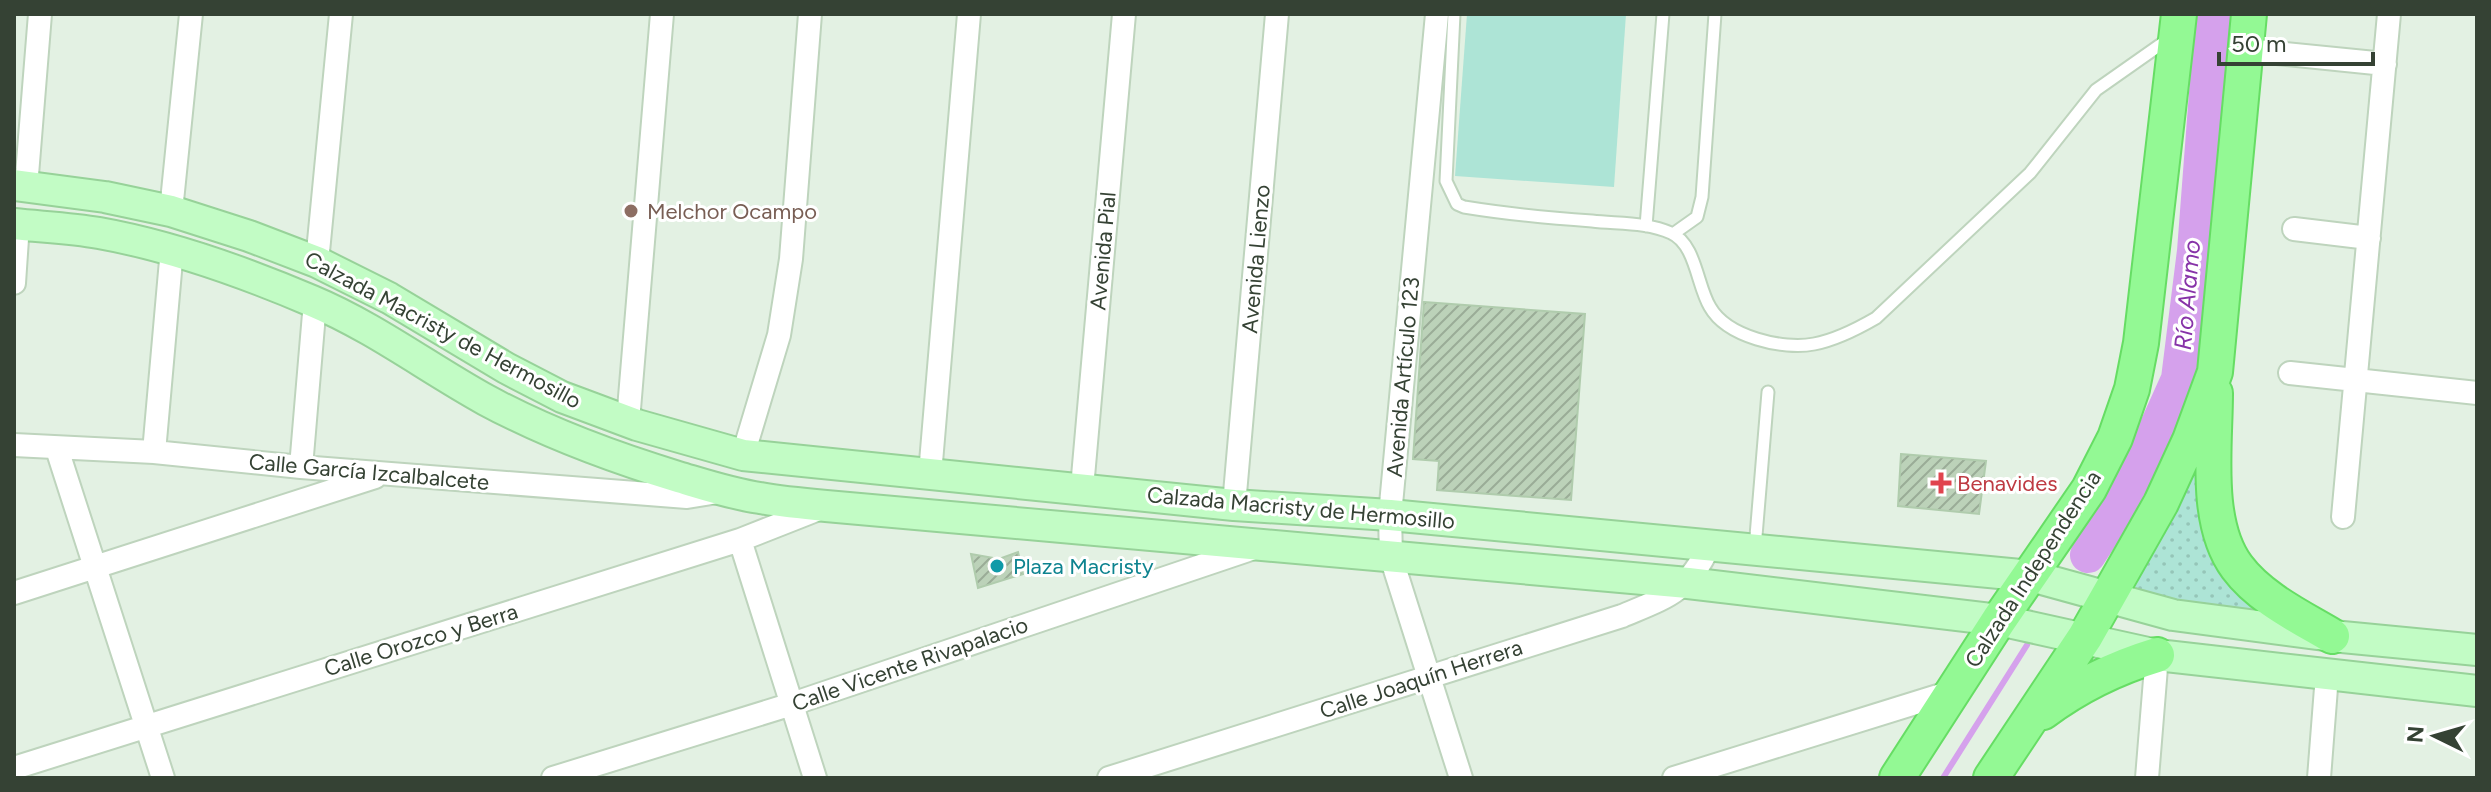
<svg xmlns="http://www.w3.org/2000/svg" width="2491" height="792" viewBox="0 0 2491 792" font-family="Figtree,sans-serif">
  <defs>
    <pattern id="green-dots" width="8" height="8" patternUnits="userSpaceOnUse" patternTransform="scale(2)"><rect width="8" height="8" fill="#ade4d6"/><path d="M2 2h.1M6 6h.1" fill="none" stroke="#95c5b8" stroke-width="1.8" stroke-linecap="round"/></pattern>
    <pattern id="building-hatch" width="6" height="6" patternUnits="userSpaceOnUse" patternTransform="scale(2)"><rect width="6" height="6" fill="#bcd2b9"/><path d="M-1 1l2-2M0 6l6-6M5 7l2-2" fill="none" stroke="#9aac97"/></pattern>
  </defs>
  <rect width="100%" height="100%" fill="#e3f1e3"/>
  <path fill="url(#green-dots)" d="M2205,440L2210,545L2278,616L2188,603L2134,589Z"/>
  <path fill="#ade4d6" d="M1467,14H1626L1614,187L1455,176Z"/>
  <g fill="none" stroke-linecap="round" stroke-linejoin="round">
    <path stroke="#d5a1ec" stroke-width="6" d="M1943,778L2027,645"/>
    <path stroke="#d5a1ec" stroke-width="36" d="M2088,555L2126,497L2179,379L2195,251L2213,14"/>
  </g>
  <path fill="url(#building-hatch)" stroke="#b0ccad" stroke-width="2" d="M1424,302L1585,314L1571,500L1437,490L1439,461L1413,459Z
    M1901,454L1986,461L1979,514L1898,506Z
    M1018,552L1023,574L978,588L971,554L999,559Z"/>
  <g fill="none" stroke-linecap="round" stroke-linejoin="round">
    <g stroke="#bed4bd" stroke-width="15">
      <path id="lane" d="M1454,14L1446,181L1457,204L1464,207C1507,214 1549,218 1592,221C1617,224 1647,222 1671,233C1696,244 1697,286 1710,307C1727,337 1783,350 1814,344C1836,340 1857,329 1876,318L2030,173L2096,90L2170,38
        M1646,226L1663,14
        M1673,234L1697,217L1702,197L1715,14
        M1755,548L1768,392"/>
    </g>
    <g stroke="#bed4bd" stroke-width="26">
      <path id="street" d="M1437,14L1390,515L1391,557L1461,778
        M2247,50L2385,64
        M26,187L40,14
        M171,211L191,14
        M2294,229L2369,238
        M317,262L341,14
        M14,283L18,224
        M2290,373L2477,393
        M628,421L662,14
        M14,445L154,452L301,467L687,497L718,492
        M57,449L163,778
        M154,452L172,249
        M743,455L779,335L791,259L810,14
        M301,467L315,302
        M930,474L969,14
        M1082,488L1124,14
        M1234,505L1277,14
        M2343,517L2389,14
        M740,540L815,778
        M14,593L375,477
        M14,768L740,540L824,507
        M553,778L792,704L1254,548
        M1109,778L1622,616C1667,597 1688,592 1709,546
        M1674,778L1954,691
        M2147,778L2157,655
        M2319,778L2327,675"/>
    </g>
    <g stroke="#97d299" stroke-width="34">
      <path id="secondary" d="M14,185L105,197L171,211L249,236L317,262L389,298L506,368L562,397L637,425L743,455L1234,505L1390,515L2031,576L2173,615L2332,636L2477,650
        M14,224C42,227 71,228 99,233C172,246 244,272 312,301C374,327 428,368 486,400C547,433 612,457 678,477C705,485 732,494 760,498C782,502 804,504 826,506L1688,583L1999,620L2157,655L2477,691"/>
    </g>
    <g stroke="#66dd64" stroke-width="38">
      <path id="primary" d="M2215,393C2215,446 2204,523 2237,567C2260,598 2300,617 2332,636
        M2043,712C2079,685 2114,668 2157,655
        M1897,778L1999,620L2089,489L2115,438L2132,389L2141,343L2179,14
        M1991,778L2085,637L2161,503L2190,440L2215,372L2249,14"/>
    </g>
    <use href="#lane" stroke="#fff" stroke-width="11"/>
    <use href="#street" stroke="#fff" stroke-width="22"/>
    <use href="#secondary" stroke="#c2fcc5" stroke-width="30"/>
    <use href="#primary" stroke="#93f994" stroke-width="34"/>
  </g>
  <circle fill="#8d6e63" stroke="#fff" stroke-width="3" cx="631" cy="211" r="8"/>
  <path fill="#e0444e" stroke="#fff" stroke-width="3" d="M1937 471h8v8h8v8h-8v8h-8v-8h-8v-8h8z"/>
  <circle fill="#0f9aa8" stroke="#fff" stroke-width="3" cx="997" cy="566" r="8"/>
  <g text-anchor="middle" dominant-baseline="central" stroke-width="6" stroke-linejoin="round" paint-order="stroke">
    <g font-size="22" fill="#785e54" stroke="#fff" text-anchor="start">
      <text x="647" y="211">Melchor Ocampo</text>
    </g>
    <g font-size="22" fill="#354234" stroke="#fff">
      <text transform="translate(1103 251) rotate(-85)">Avenida Pial</text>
      <text transform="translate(1256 259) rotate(-85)">Avenida Lienzo</text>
      <text transform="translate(443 330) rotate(28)">Calzada Macristy de Hermosillo</text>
      <text transform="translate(1403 377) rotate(-85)">Avenida Artículo 123</text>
      <text transform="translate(369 472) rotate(5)">Calle García Izcalbalcete</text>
      <text transform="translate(1301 508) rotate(5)">Calzada Macristy de Hermosillo</text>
      <text transform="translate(2033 569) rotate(-57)">Calzada Independencia</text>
      <text transform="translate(421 640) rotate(-17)">Calle Orozco y Berra</text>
      <text transform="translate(910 664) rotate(-19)">Calle Vicente Rivapalacio</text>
      <text transform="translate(1421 679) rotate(-18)">Calle Joaquín Herrera</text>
    </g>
    <g font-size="22" fill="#be3a42" stroke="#fff" text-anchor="start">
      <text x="1957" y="483">Benavides</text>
    </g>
    <g font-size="22" fill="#0d838f" stroke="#fff" text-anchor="start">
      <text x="1013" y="566">Plaza Macristy</text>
    </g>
    <g font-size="24" font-style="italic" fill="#8733a8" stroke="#fff">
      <text transform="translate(2187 295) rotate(-85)">Río Alamo</text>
    </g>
  </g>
  <rect width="2491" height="792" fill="none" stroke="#354234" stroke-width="32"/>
  <g transform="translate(2435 736) rotate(275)" stroke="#ffffff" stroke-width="6" paint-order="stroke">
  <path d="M0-6L14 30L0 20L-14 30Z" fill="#354234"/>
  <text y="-12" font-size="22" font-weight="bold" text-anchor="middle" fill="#354234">N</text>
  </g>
  <path d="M2219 52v12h154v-12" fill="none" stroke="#354234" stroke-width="4"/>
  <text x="2231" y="52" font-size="24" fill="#354234" stroke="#ffffff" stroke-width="6" paint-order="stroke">50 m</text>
</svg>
